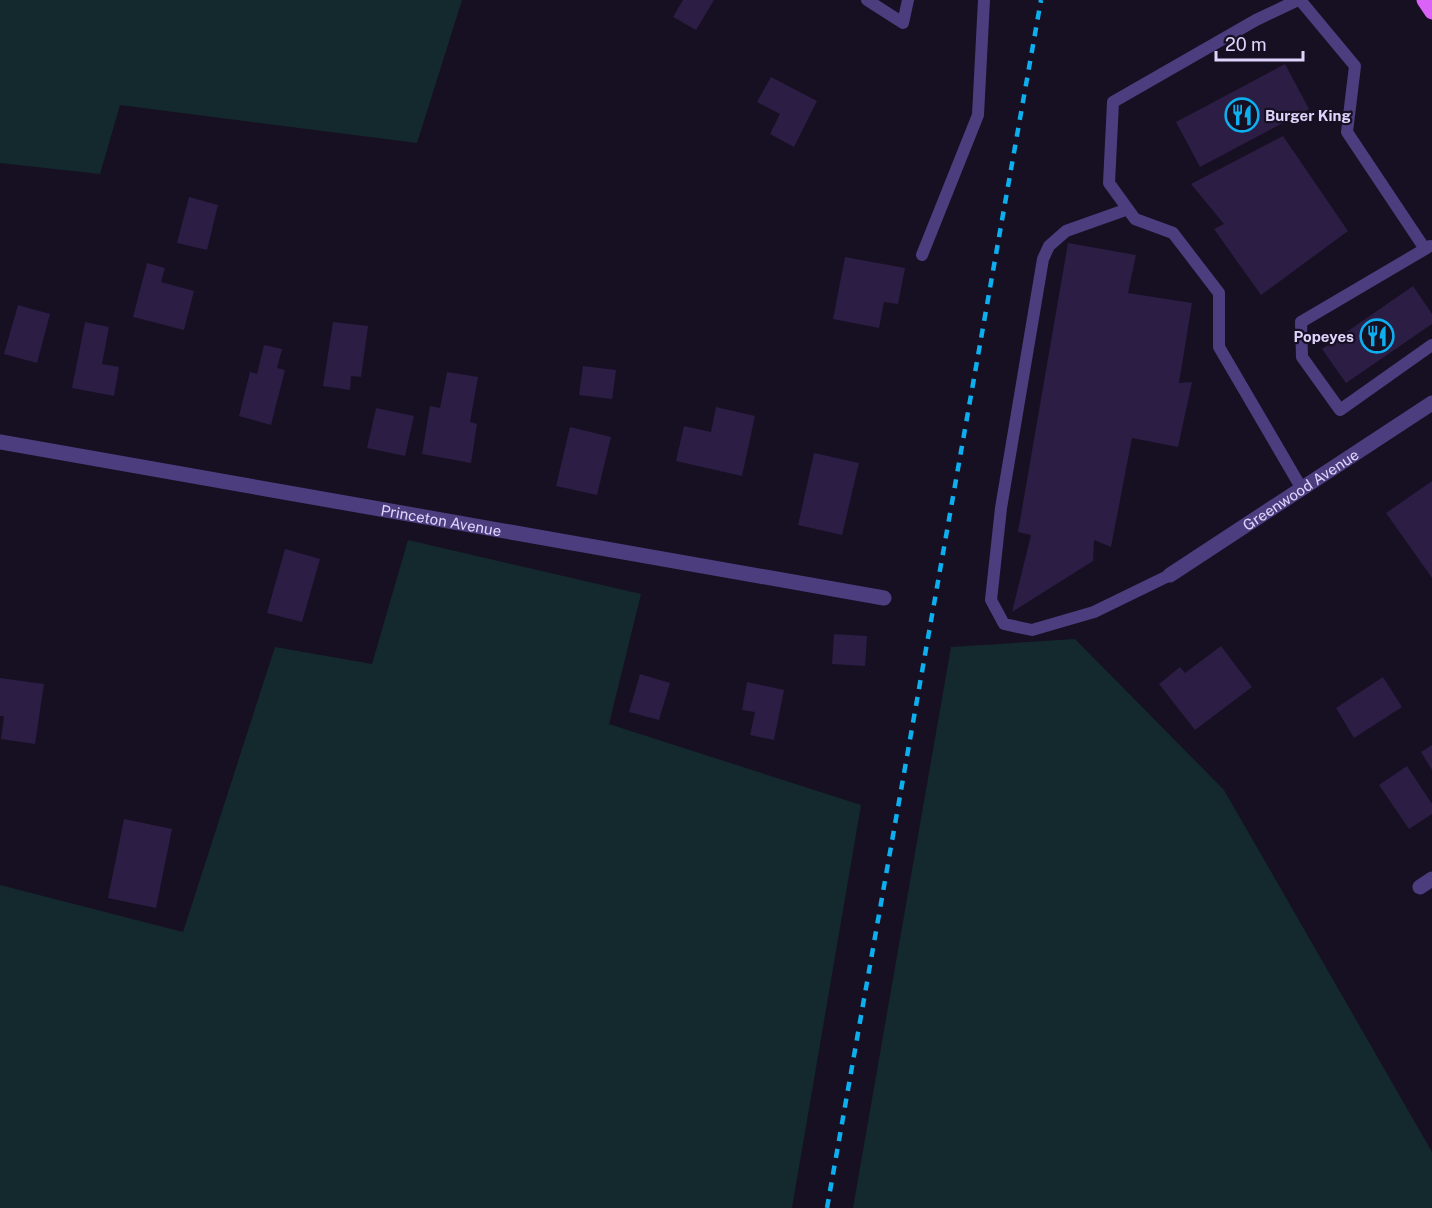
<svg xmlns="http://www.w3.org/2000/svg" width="1432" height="1208" viewBox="0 0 1432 1208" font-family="'Public Sans',sans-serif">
  <rect width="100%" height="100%" fill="#171023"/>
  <path fill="#13292d" d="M0,0H462L417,143L120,105L100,174L0,163Z
    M408,540L641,594L609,724L861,805L792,1208H0V885L183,932L275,647L372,664Z
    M1075,639L1224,790L1432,1152V1208H853L951,647Z"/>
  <path fill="#2b1d43" d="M683,0H714L696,30L673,17Z
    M1285,64L1309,109L1200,167L1176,122Z
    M771,77L817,101L794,147L770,134L780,114L757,102Z
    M1283,136L1348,231L1261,295L1214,229L1224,224L1191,184Z
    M189,197L218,205L207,250L177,243Z
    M1068,243L1136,255L1128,293L1192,303L1179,383L1192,382L1178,447L1132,438L1111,547L1094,540L1093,561L1012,612L1031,535L1018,532Z
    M845,257L905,268L898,304L884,302L879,328L833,319Z
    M147,263L165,268L161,282L194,291L184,330L133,317Z
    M1413,286L1432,314V324L1346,383L1322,349Z
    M18,305L50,314L37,363L4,354Z
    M85,322L109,327L102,364L119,367L114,396L72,388Z
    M333,322L368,326L361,377L351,376L350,390L323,386Z
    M264,345L282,349L277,368L285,370L271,425L239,416L250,372L257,374Z
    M583,366L616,370L612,399L579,395Z
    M447,372L478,377L470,422L477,424L471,463L422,454L430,406L440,408Z
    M716,407L755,416L742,476L676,461L684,426L711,432Z
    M376,408L414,416L405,456L367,448Z
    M570,427L611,437L597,495L556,486Z
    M814,453L859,463L842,535L798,525Z
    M1432,481V578L1386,513Z
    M285,549L320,559L302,622L267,613Z
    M834,634L867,636L865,666L832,664Z
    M1221,646L1252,687L1195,730L1159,684L1180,667L1185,673Z
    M640,674L670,683L659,720L629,712Z
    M1383,677L1402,707L1354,738L1336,708Z
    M0,678L44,684L35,744L1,739L4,716H0Z
    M747,682L784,690L774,740L750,735L755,712L742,710Z
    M1432,745V770L1421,752Z
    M1407,766L1432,804V814L1409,829L1379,785Z
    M124,819L172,829L156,908L108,898Z"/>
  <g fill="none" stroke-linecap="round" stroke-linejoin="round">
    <path stroke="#4c3d7f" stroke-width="12" d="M867,0L903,23L908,0
      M1298,0L1256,20L1113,102L1109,183L1135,219L1173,233L1219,293V347L1302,489
      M1300,0L1355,66L1347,132L1425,249L1430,246
      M1128,209L1066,231L1049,246L1043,259L1001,508L991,600L1004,624L1032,630L1094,612L1170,575
      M1425,249L1301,322L1302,357L1340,410L1432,345
      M922,255L978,115L984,0"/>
    <g stroke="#4c3d7f" stroke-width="15">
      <path id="s1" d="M0,442L884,598"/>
      <path id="s2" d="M1170,575L1432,403"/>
      <path d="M1420,887L1432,879"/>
    </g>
    <path stroke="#da62f6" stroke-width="15" d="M1424,0L1432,12"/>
    <path stroke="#0eafef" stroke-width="4.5" stroke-dasharray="9 8" stroke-linecap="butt" d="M827,1208L1041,0"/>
  </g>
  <defs>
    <g id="restaurant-ring" transform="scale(1.725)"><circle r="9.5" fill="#171023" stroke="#0eafef" stroke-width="1.5"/><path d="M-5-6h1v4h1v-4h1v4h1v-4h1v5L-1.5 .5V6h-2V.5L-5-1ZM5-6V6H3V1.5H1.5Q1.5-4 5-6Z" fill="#0eafef"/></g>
  </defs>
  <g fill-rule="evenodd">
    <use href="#restaurant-ring" x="1242" y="115"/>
    <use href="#restaurant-ring" x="1377" y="336"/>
  </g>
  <g text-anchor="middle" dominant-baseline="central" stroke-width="4.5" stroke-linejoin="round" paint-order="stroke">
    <g font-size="15" font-weight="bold" fill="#e0d4fc" stroke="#171023" text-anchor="start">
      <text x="1265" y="115">Burger King</text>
      <text x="1354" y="336" text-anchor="end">Popeyes</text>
    </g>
    <g font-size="15" fill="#e0d4fc" stroke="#171023">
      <text stroke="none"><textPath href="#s2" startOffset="156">Greenwood Avenue</textPath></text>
      <text stroke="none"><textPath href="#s1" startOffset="448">Princeton Avenue</textPath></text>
    </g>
  </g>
  <path d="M1216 51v9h87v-9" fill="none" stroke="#e0d4fc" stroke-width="3"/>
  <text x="1225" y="51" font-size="18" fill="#e0d4fc" stroke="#171023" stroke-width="4.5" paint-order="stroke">20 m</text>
</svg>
